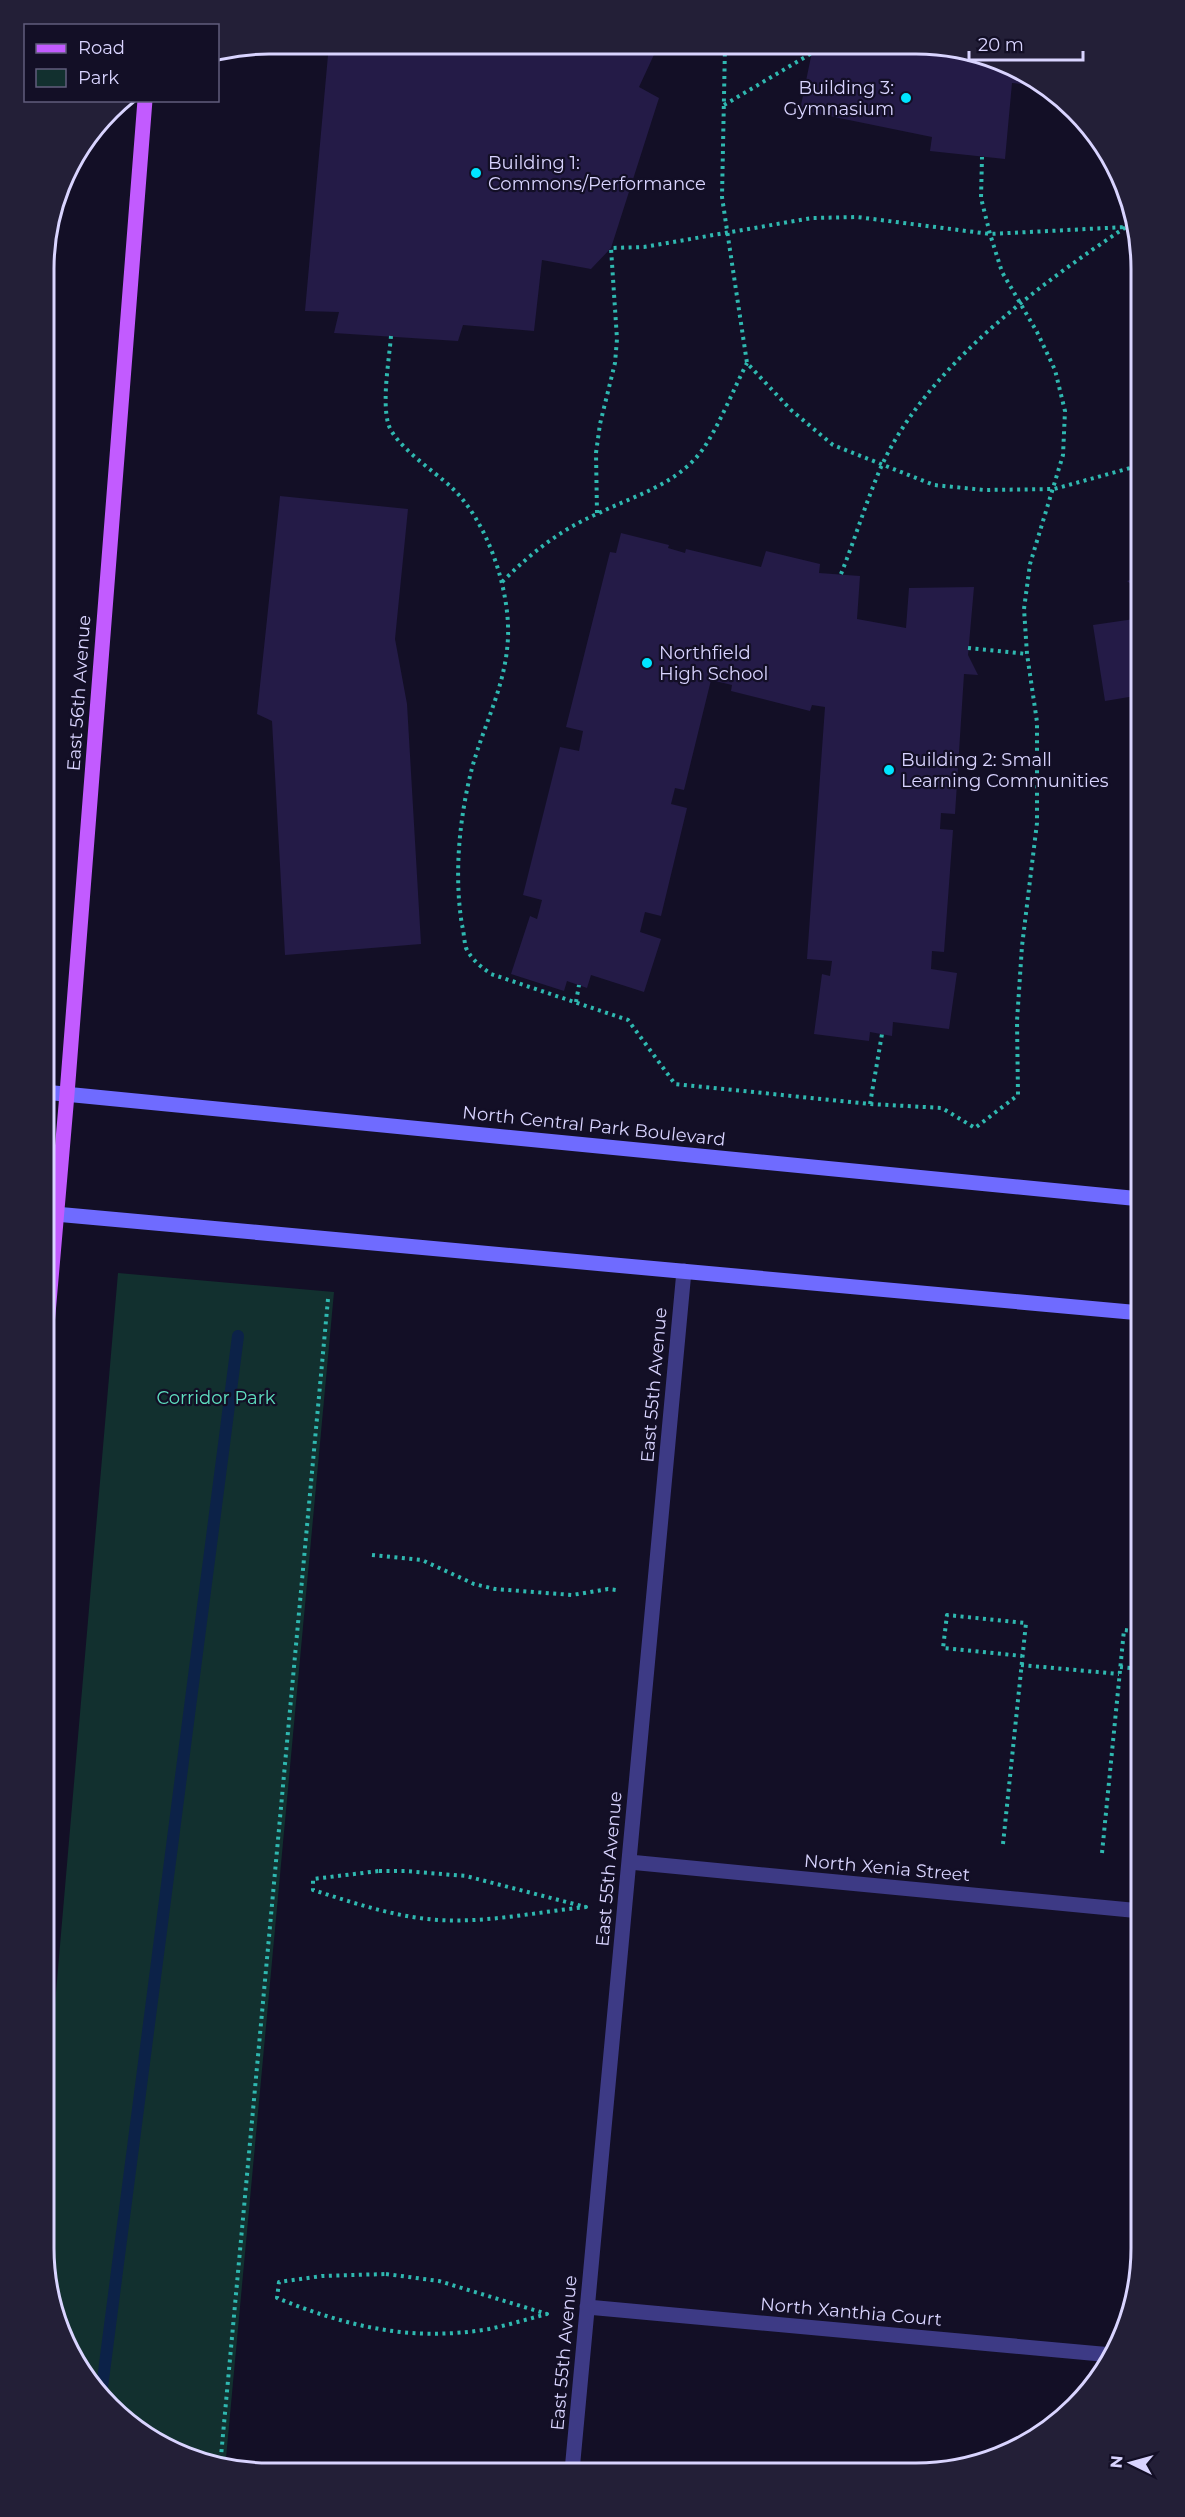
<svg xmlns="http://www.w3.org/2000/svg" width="1185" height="2517" viewBox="0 0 1185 2517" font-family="Montserrat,sans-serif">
  <rect width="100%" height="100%" fill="#130f26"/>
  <path fill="#12302f" d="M118,1273L334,1292L225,2469L170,2450L120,2417L81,2373L51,2306L44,2248V2131Z"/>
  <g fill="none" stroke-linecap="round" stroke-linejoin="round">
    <path stroke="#0c2248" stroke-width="12" d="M101,2395L238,1336"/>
  </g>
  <path fill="#241b47" d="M329,44L658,46L639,87L659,98L611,248L591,269L542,260L534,331L463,325L458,341L334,333L339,312L305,311Z
    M813,47L959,48L1015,67L1044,86L1012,83L1005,159L930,151L932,137L800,110Z
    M280,496L408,509L395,639L407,704L421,944L285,955L272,721L257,714Z
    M621,533L669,545L668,548L685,553L686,549L761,567L766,551L820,564L819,573L860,576L857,619L906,628L909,588L974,587L968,655L978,675L964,674L955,814L941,813L940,829L953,830L944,952L932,951L931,969L957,973L949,1029L893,1022L892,1036L870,1032L869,1041L814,1034L822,974L830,976L832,961L807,959L825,707L812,705L810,711L731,691L732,685L711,680L684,790L675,788L671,804L687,808L661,916L645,912L640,932L661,939L644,992L591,975L587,988L567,981L564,991L511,974L530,916L537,919L542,900L523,895L560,747L579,751L583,731L566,727L610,552L616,553Z
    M1141,576V592L1127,581Z
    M1141,618V695L1105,701L1093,625Z"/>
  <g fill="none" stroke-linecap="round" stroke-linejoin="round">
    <path stroke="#2fb8b0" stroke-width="4" stroke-dasharray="3 4.5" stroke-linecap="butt" d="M725,46L722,197L747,363L791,410L833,445L934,485L984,490L1054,489L1141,465
      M724,105L812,53L807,47
      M391,336C389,361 382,399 388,423C394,445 434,471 451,487C487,520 510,589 508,637C506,687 483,725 471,772C459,821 454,876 462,925C464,932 464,941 466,948C472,960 480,966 491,974L628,1020L675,1084L870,1104L942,1108L975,1128L1018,1095L1017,1021L1022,946L1037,823V722L1027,654L1024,609L1030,564L1063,455L1065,411L1055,370L1037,332L1002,272L990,234L981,198L982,157
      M597,513L596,453L600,424L615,363L617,339L611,248L644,247L812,218L857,217L990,234L1126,227L1135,223
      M841,574C855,539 866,502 881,467C926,368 1037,286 1126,227
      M502,582C532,552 560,530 599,513C636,495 678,484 703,449C719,426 734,388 747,363
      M968,648L1027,654
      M576,1002L579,985
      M870,1104L882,1034
      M372,1555L422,1560L474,1584L495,1589L572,1595L608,1589L616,1590
      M1021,1665L1119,1674
      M1120,1667L1141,1669
      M1003,1844L1026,1623L947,1615L943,1648L1022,1656
      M1102,1853L1124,1630L1141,1632
      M379,1871H405L466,1876L586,1907C537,1912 487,1923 438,1920C395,1917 354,1903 313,1890V1879Z
      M386,2274L439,2281L547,2314C528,2319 508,2325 489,2329C411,2342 349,2327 277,2298L279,2282L322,2276Z
      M220,2467L328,1299"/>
    <path stroke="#3d3a85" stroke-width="15" d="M629,1862L1141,1911
      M587,2307L1112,2355
      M572,2471L684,1271"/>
    <path stroke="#6f6bff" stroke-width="15" d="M44,1092L1141,1199
      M44,1213L1141,1313"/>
    <path stroke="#c25bff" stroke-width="15" d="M44,1360L67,1094L145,100"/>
  </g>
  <g fill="#00e5ff" stroke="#130f26" stroke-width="2">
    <circle cx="906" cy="98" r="6"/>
    <circle cx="476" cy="173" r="6"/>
    <circle cx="647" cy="663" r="6"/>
    <circle cx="889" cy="770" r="6"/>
  </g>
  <g text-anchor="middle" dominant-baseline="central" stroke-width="4.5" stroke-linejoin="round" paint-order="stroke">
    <g font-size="18" fill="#d9d4ff" stroke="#130f26" text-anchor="start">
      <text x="894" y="88" text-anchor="end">Building 3:<tspan x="894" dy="21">Gymnasium</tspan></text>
      <text x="488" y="163">Building 1:<tspan x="488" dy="21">Commons/Performance</tspan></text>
      <text x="659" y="653">Northfield<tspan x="659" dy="21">High School</tspan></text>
      <text x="901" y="760">Building 2: Small<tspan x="901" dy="21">Learning Communities</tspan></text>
    </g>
    <g font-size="18" fill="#d9d4ff" stroke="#130f26">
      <text transform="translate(79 693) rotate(-86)">East 56th Avenue</text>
      <text transform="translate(594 1126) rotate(6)">North Central Park Boulevard</text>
      <text transform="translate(654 1385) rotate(-85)">East 55th Avenue</text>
      <text transform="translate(887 1868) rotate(5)">North Xenia Street</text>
      <text transform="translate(609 1869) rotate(-85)">East 55th Avenue</text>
      <text transform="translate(851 2312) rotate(5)">North Xanthia Court</text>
      <text transform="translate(564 2353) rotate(-85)">East 55th Avenue</text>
    </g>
    <g font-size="18" fill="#5fe0c0" stroke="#130f26">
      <text x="216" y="1398">Corridor Park</text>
    </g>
  </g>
  <path d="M0 0H1185V2517H0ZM269 54H916A215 215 0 0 1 1131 269V2248A215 215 0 0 1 916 2463H269A215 215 0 0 1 54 2248V269A215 215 0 0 1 269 54Z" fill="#231f37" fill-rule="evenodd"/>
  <path fill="none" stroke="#d9d4ff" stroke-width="3" d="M269 54H916A215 215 0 0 1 1131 269V2248A215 215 0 0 1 916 2463H269A215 215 0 0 1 54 2248V269A215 215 0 0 1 269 54Z"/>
  <rect x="24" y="24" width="195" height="78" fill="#130f26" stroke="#625e7d" stroke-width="1.5"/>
  <rect x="36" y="44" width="30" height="9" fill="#c25bff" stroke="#625e7d" stroke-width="1.5"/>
  <text x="78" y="54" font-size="18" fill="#d9d4ff">Road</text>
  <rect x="36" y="69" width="30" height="18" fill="#12302f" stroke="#625e7d" stroke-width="1.5"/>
  <text x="78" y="84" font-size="18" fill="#d9d4ff">Park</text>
  <g transform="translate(1131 2463) rotate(275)" stroke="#130f26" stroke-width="4.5" paint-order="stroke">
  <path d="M0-4.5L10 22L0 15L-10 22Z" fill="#d9d4ff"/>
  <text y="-9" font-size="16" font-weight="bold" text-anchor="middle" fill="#d9d4ff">N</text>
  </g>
  <path d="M969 51v9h114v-9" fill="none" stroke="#d9d4ff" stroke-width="3"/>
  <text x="978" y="51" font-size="18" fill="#d9d4ff" stroke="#130f26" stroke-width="4.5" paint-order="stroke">20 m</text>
</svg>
